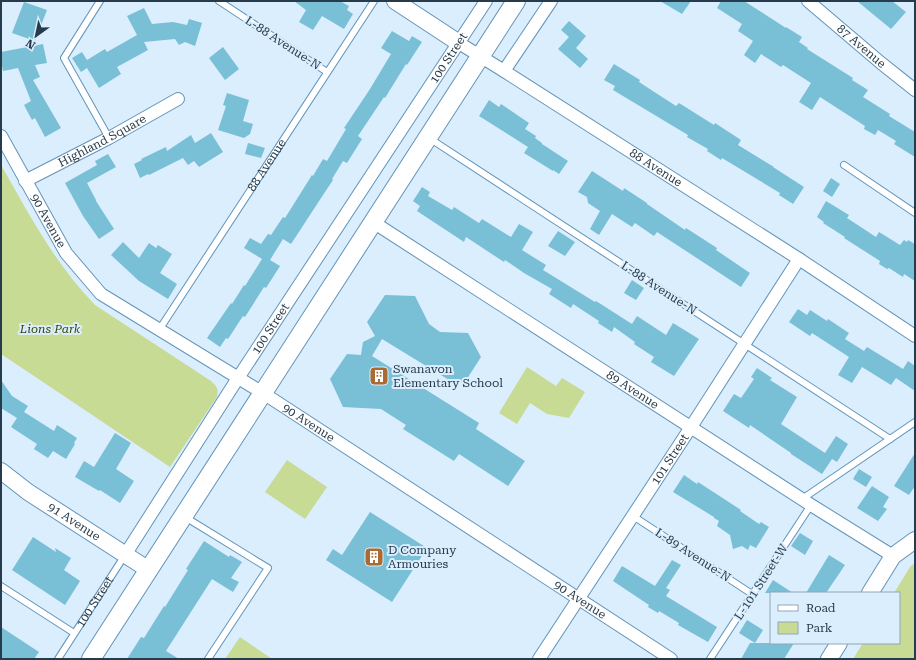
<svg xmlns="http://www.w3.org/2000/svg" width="916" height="660" viewBox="0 0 916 660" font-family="'Roboto Serif',serif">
  <rect width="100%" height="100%" fill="#daeefe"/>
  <path fill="#c7db94" d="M1,165C29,214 55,264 95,305L211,381C217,387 219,389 217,397L170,467L1,354Z
    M527,367L556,386L562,378L585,392L569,418L547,414L530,403L517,424L499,413Z
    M287,460L327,487L305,519L265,492Z
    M915,563V659H853L863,643H899V593H894L910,567Z
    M240,637L272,659H225Z"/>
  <path fill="#79bfd6" d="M294,1H340L349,6L347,10L353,14L344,29L322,16L313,30L299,22L306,10Z
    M660,1H691L682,14Z
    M721,1H744L786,28V27L802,37L799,42L808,48L807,49L853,78L852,80L868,90L863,97L890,114L889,116L915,132V157L894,144L896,141L878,130L875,135L864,129L865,126L820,97L812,110L799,102L811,83L783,65L781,67L761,54L755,63L744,55L753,41L738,31L742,24L717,8Z
    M857,1H892L906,12L891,29Z
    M24,2L47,10L35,41L12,33Z
    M144,8L152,24L173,22L187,25L189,19L202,23L195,46L185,42L179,45L175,39L144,42L148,50L117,67L121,74L99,88L87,68L81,72L72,58L82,52L87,60L105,49L107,52L137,35L127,16Z
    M569,21L586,36L576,48L588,59L580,68L558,49L569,37L561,30Z
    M392,31L409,41L412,36L422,42L407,65L406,64L385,98L384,97L358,136L362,139L347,163L343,161L332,179L333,180L325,192L291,244L283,239L270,260L280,266L266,288L264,287L245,317L243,316L228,339L226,338L220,347L207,338L231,303L232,304L244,285L245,286L262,259L244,248L250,238L261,244L268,234L271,235L283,217L285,218L312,175L313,176L323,159L327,161L346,129L344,128L370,89L391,54L381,48Z
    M43,44L47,63L35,65L40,77L33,80L61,128L45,137L35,118L32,120L24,105L31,101L18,68L3,71L1,61V52Z
    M223,47L239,69L225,80L209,58Z
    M614,64L640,80L639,82L676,106L679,103L714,125L715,123L741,140L738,145L774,167H773L804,187L793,204L779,195L780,193L722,158L721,160L707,151L708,149L687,137L688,135L613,90L615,86L604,80Z
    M227,93L249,100L243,121L253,124L250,134L244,138L218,130L226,106L223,105Z
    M489,100L499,107L501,104L529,123L525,129L536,136L535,138L542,143V144L568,161L559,174L553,170V171L524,153L528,147L479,116Z
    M211,133L223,152L199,167L194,161L188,165L183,158L149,175L148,174L140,178L134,164L142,160L141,159L166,147L167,151L191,135L195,143Z
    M248,143L265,148L261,158L245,154Z
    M108,154L116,167L87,183L96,200V201L114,229L99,239L83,216L65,183L97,165L95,161Z
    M592,171L623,191L624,188L647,203V204L685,230L686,228L717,248L716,250L750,273L741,287L657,232L654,236L635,223L632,227L612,214L599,235L590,229L600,211L588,203L587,197L578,192Z
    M831,178L840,184L832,197L823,191Z
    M422,187L430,192L428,196L452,210L454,207L479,223L482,219L511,237L519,224L533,232L522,250L546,265L543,270L595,302L596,301L632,324L637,316L666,335L673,323L699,339L674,376L651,362L654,357L634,344L635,342L614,327L612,332L598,323L599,321L573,304L571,308L549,294L552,289L524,273L505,260L504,262L466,237L464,242L417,211L420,206L413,201Z
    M826,201L849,215L847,218L876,237L879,232L900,245L904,240L907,242L908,240L915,244V281L904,274L903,277L889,268L887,269L879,264L880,261L844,238L845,237L823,223L824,222L817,217Z
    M558,231L575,242L565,256L548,246Z
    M123,242L139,258L149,243L156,248L158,245L172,254L160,273L177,284L168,299L139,281L111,255Z
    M632,280L644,288L636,300L624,293Z
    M385,295L415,296L429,324L440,332L468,333L481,357L465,382L449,380L382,339L372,356L479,423L476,429L525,461L508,486L459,454L454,461L403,429L406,425L381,409L343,407L330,379L347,354L361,355L363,342L375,336L367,322Z
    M798,309L807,315L810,310L827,321L828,319L849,333L845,339L864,351L867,347L903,369L908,361L915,366V391L896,378L891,385L862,367L852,383L838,375L849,357L812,333L810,336L789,322Z
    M757,368L772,378L770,380L797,397L781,424L825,453L836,436L848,444L837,462L832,459L822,474L791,454V453L750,425L749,428L723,411L734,394L741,398L754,379L751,377Z
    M1,380L12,396L28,406L24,412L54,431L57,425L77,438L74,443L75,444L66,459L53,451L48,458L34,449L37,444L11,427L17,418L1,408Z
    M115,433L131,443L116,469L134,481L120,503L100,490L99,491L75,477L84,461L94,467Z
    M915,453V486L909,495L894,486Z
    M859,469L872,477L866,487L853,479Z
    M684,475L697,484L698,482L741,510L740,511L759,524L761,522L769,527L756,548L750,545L748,550L742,546L733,549L730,535L717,526L719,521L714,518V517L673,492Z
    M872,486L889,497L883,507L887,509L878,521L857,508Z
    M370,512L427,548L392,602L326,560L333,549L342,555Z
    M800,533L813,541L805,555L791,546Z
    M33,537L56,552L55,548L71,558L64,570L80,581L65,605L12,570Z
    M204,541L229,557L230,555L242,562L231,578L239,582L233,592L212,579L166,651L179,659H127L141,637L144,638L164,606L165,607L188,570L186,569Z
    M829,555L845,565L826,593H806Z
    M672,560L681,565L666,588L670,590L666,596L717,627L708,642L678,625L679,623L659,611L658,613L648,607L649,605L613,581L622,566L655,586Z
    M773,580L793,593H765Z
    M747,620L763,630L755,643L739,633Z
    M1,627L39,652L34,659H1Z
    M750,643H794L784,659H741Z"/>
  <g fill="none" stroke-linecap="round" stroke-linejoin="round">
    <g stroke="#6294b9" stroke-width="8">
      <g id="service">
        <path d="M100,1L64,58L109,138"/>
        <path d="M219,1L327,72"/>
        <path d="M429,138L890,439"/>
        <path d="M844,165L915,213"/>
        <path id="s1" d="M159,330L374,1"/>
        <path d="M802,499L915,422"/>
        <path d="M633,516L752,594"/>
        <path d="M185,517L268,568L208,659"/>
        <path d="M1,586L74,633"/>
        <path id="s2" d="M58,659L125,555"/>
        <path d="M710,659L811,505"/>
      </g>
    </g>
    <g stroke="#6294b9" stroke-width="14">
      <g id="minor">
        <path id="s3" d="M808,1L881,63L915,90"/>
        <path id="s4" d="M459,43L504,71L799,259L915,336"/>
        <path d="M504,71L551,1"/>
        <path id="s5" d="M1,136L66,253L101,294L263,393L671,659"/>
        <path id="s6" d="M25,181L109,138L178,99"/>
        <path id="s7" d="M373,222L811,505L893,556"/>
        <path id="s8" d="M125,555L238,378L486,1"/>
        <path id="s9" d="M539,659L691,427L799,259"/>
      </g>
    </g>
    <g stroke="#6294b9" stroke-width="18">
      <g id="tertiary">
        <path d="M395,1L459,43"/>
        <path id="s10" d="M1,471L28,492L149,570"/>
        <path d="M870,593L893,556L915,540"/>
        <path d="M829,659L839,643"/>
      </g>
    </g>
    <g stroke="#6294b9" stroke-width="20">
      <path id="secondary" d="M91,659L516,1"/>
    </g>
    <use href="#service" stroke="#fff" stroke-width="6"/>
    <use href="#minor" stroke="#fff" stroke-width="12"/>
    <use href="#tertiary" stroke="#fff" stroke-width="16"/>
    <use href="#secondary" stroke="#fff" stroke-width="18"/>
  </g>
  <defs>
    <g id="building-square" transform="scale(1)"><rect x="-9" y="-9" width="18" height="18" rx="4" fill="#a96b31" stroke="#daeefe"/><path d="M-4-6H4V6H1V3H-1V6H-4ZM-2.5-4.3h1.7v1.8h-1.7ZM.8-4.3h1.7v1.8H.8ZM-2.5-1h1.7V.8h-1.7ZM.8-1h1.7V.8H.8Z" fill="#fff"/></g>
  </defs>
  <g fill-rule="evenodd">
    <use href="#building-square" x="379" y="376"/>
    <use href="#building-square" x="374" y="557"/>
  </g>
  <g text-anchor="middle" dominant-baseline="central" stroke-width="4" stroke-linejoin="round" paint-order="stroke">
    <g font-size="12" fill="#263b4b" stroke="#daeefe">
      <text transform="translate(283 43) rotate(33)">L-88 Avenue-N</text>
      <text stroke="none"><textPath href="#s3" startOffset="70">87 Avenue</textPath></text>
      <text stroke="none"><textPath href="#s8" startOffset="593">100 Street</textPath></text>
      <text stroke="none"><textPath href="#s6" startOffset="87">Highland Square</textPath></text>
      <text stroke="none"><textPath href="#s1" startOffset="197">88 Avenue</textPath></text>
      <text stroke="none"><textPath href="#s4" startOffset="233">88 Avenue</textPath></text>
      <text stroke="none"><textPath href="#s5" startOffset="97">90 Avenue</textPath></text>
      <text transform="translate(659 288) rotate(33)">L-88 Avenue-N</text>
      <text stroke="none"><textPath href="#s8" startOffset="269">100 Street</textPath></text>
      <text stroke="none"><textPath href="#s7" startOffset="309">89 Avenue</textPath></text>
      <text stroke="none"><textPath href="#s5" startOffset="432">90 Avenue</textPath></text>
      <text stroke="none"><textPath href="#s9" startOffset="239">101 Street</textPath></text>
      <text stroke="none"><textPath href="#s10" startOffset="89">91 Avenue</textPath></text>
      <text transform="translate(693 555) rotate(33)">L-89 Avenue-N</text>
      <text transform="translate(761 582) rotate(-57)">L-101 Street-W</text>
      <text stroke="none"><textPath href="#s5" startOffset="756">90 Avenue</textPath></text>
      <text stroke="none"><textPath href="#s2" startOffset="68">100 Street</textPath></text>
    </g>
    <g font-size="12" font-style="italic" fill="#374306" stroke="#daeefe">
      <text x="50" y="329">Lions Park</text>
    </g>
    <g font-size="12" fill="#263b4b" stroke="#daeefe" text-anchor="start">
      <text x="393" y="369">Swanavon<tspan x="393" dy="14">Elementary School</tspan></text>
      <text x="388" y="550">D Company<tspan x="388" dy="14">Armouries</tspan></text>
    </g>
  </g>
  <rect width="916" height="660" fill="none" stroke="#263b4b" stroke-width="4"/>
  <rect x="770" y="592" width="130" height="52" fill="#daeefe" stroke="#92a6b6"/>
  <rect x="778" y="605" width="20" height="6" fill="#ffffff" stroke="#92a6b6"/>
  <text x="806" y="612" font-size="12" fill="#263b4b">Road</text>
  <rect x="778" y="622" width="20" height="12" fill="#c7db94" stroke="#92a6b6"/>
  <text x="806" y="632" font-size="12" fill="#263b4b">Park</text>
  <g transform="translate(36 36) rotate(213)" stroke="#daeefe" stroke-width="3" paint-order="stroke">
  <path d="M0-3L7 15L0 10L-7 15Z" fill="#263b4b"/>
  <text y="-6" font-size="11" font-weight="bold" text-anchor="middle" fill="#263b4b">N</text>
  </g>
</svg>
